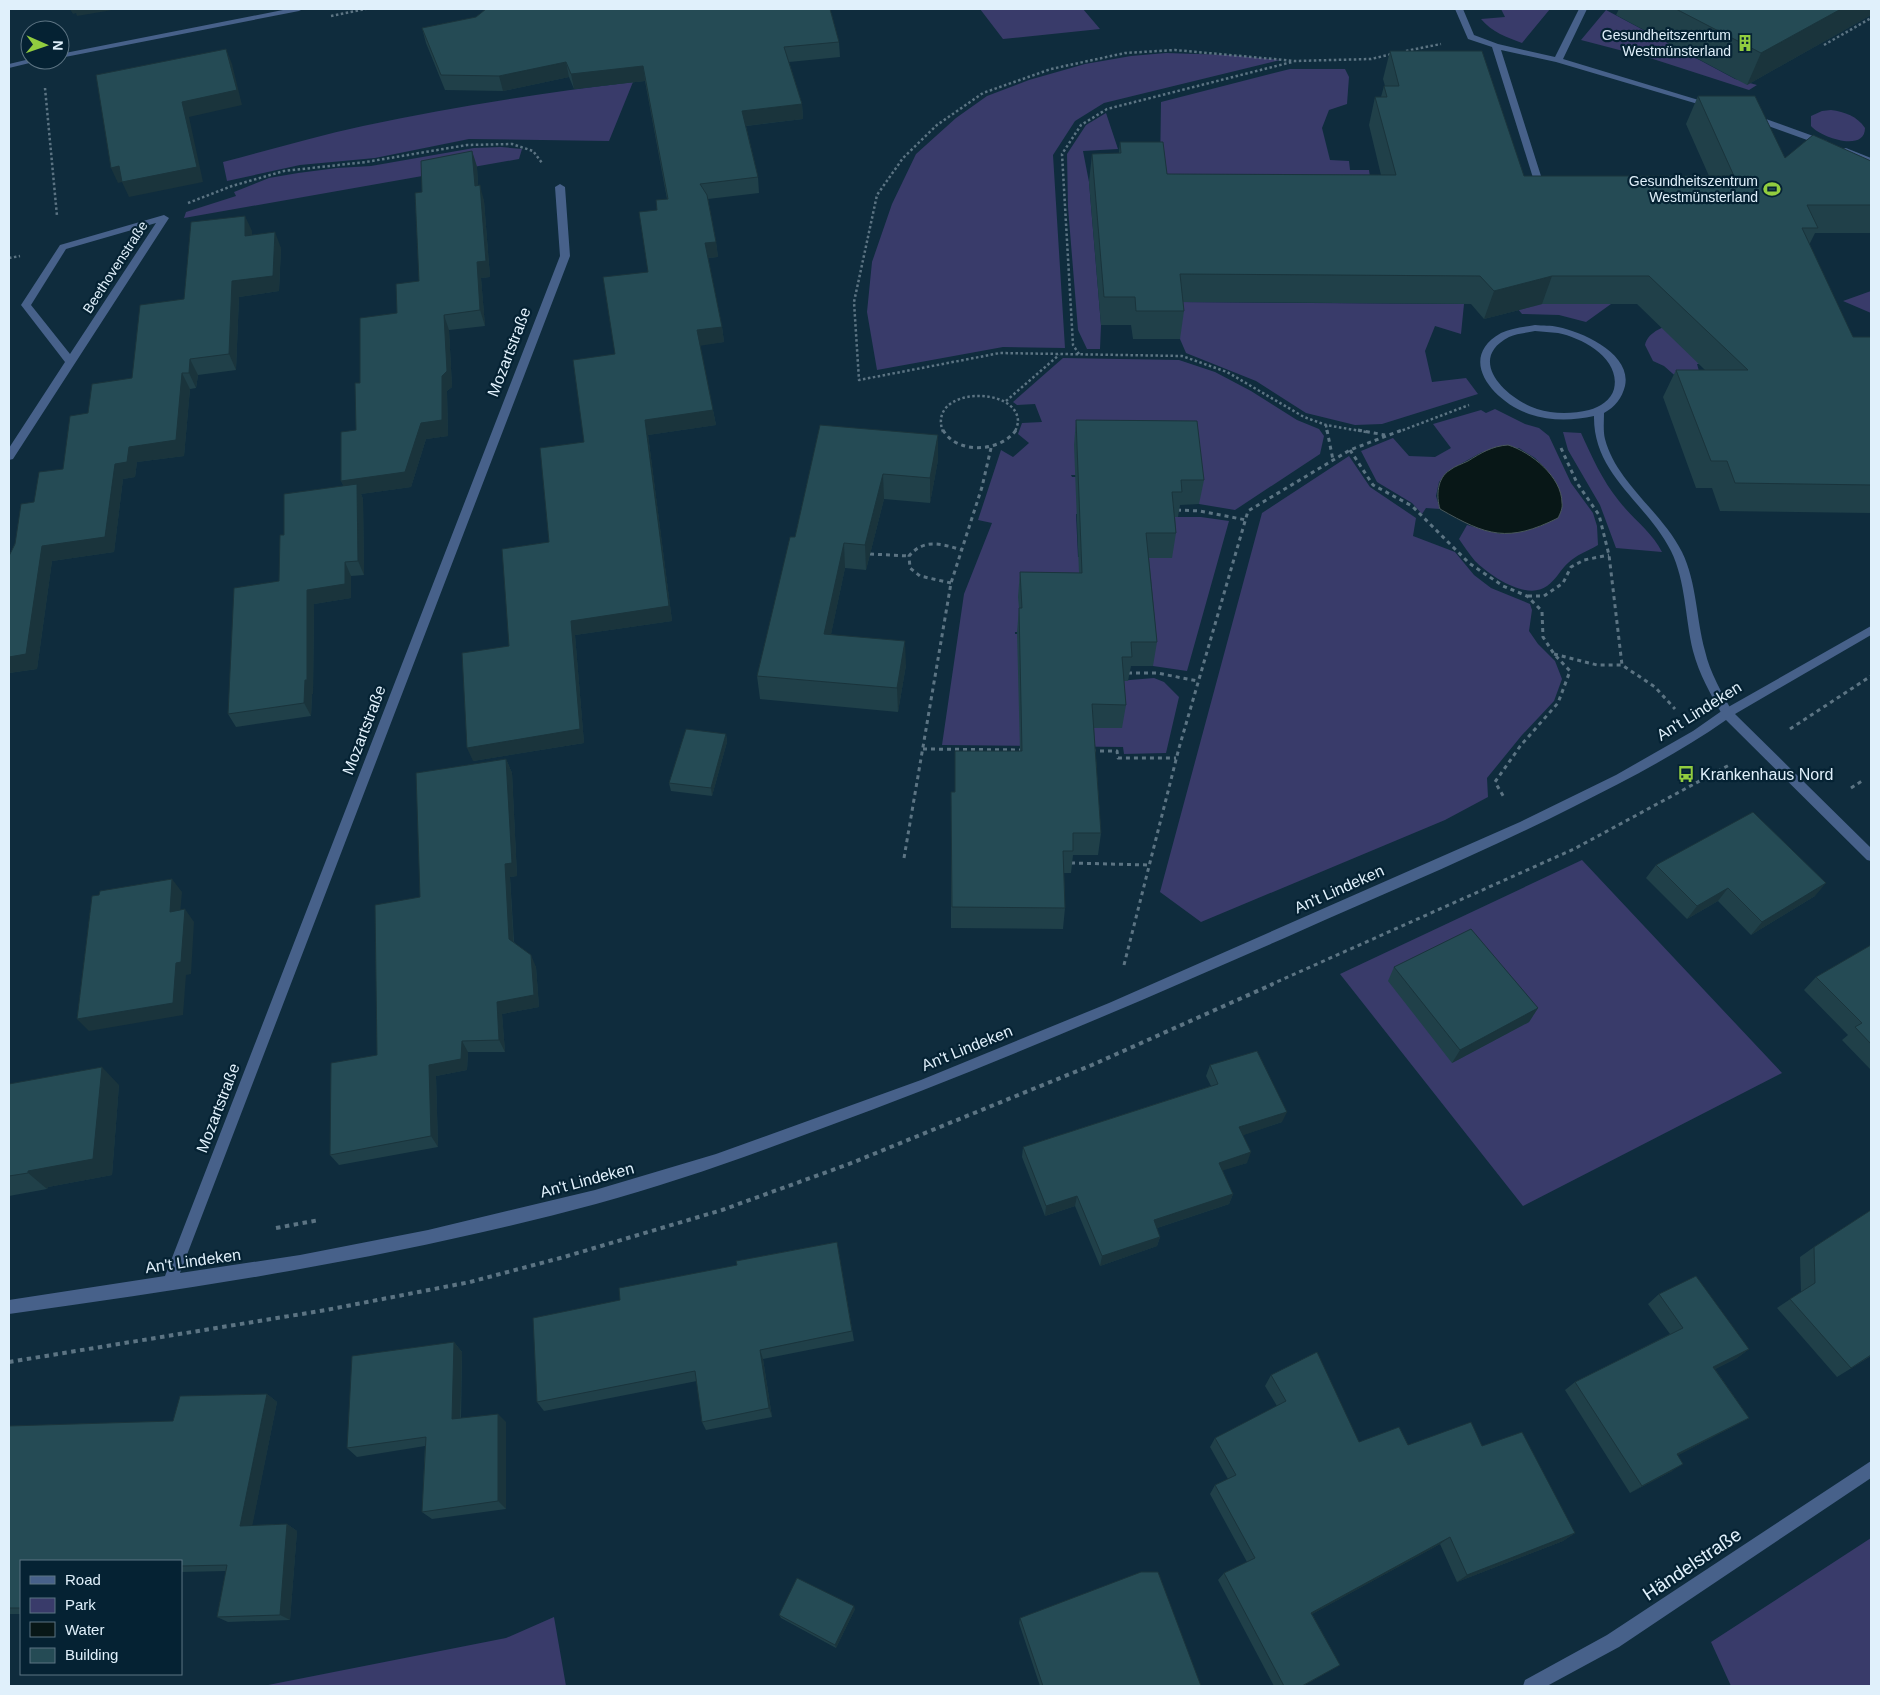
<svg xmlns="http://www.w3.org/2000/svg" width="1880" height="1695" viewBox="0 0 1880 1695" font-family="Helvetica,sans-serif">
  <rect width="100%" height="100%" fill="#0f2c3d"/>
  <path fill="#393b6a" d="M980,9H1083L1100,29L1003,39Z
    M1501,9H1550L1522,43C1506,37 1492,32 1481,19L1505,17Z
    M1606,10L1735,79L1757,85L1749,90L1650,58L1581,40Z
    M1166,53L1229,55L1280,60L1104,103L1075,121L1053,155L1065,348L1003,347L877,370L867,312L872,262L892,204L916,154L956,118L987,96L1029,80L1085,64L1131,56Z
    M1290,69H1345L1349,77L1347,104L1329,110L1322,128L1330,160L1349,161L1350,170H1369L1371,184L1164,203L1160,170L1161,102Z
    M633,82L609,141L469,139L375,158L300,165L227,181L223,162C270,150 316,136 363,126C452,107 542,93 633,82Z
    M1831,110C1845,112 1857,116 1865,128C1865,153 1820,137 1811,126V116L1822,111Z
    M1106,113L1118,149L1083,151L1089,182L1101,325L1100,349H1087L1078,330L1068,207L1067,154L1086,125Z
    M501,147L522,149L519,159L184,218L186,212L236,196L234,192L269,178L298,173L337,168L371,166L474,148Z
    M1871,291V313L1843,301Z
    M1176,302L1464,304L1461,334L1435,326L1425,351L1432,382L1466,378L1478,394L1382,424L1355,425L1306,413L1256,381L1186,353L1180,339Z
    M1513,303L1611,304L1586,322L1559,315L1522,314Z
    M1678,322L1706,364H1697L1699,371L1680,380L1664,366L1653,361L1645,345C1648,331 1666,326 1678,322Z
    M1063,358L1179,360L1215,372L1251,391L1297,420L1319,429L1324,436L1320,454L1235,510L1199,504L1193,447L1085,475H1071L1072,477H1085L1084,514H1076L1078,557H1107L1168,517H1201L1229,521L1187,671L1153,666L1146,598L1030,632H1015V634H1030L1118,681L1154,678L1164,682L1179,697L1166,753L1124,754L1123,747L942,745L964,594L992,523L978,520L1001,450L1013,457L1029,443L1018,434L1022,423L1042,422L1035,404L1017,405L1013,402Z
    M1495,409L1525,424L1539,428L1549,436L1571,483L1593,513L1597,526L1598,545C1588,551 1576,555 1568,563C1560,570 1556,580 1547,586C1527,601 1490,576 1475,561C1469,554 1464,546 1459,539L1467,525L1500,534L1546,469L1535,458L1519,448L1482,452L1448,471L1439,482L1436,496L1440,509L1426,508L1422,514L1412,503L1377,482L1361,451L1393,438L1409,456L1435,457L1451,448L1433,424L1481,410L1486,413Z
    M1563,432L1581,433C1592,457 1602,480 1619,501C1632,518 1652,532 1662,552L1616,548L1600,505L1568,450Z
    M1349,456L1370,487L1416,518L1413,536L1455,552L1474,575L1491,588L1530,604L1532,610L1529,631L1538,644L1555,661L1562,679L1554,701L1522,735L1487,778L1488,797L1445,820L1201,922L1160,892L1262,513Z
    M1582,860L1782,1073L1523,1206L1340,974Z
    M1871,1538V1686H1731L1711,1642Z
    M554,1617L566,1686H263L506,1638Z"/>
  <path fill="#081717" stroke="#49585b" d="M1508,445C1531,452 1562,477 1562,503C1563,508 1560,514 1558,518C1508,543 1487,536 1440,509C1436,496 1437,478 1450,470C1455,466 1462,464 1468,461C1481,453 1492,446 1508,445Z"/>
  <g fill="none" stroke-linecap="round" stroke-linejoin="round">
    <path stroke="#5c7483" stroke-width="2.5" stroke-dasharray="2.5 2.5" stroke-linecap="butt" d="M331,16L366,9
      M1824,45L1871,18
      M1406,51L1441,44
      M45,88L57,216
      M188,203L232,186L284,171L366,162L467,145L512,144L533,151L542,163
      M9,258L20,256
      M1079,354L1073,345L1062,154L1081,125L1107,109L1292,62
      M1006,401L1059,355
      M1326,425L1327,432
      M943,432C926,387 1017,385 1018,421C1018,424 1016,429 1015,432
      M1366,432L1326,425L1304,417L1227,372L1182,356L1000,353L859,380L854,302L877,195L903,158L937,125L983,93L1051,69L1125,53L1175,50L1295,61L1371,59L1392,54
      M1398,432L1469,405"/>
    <path stroke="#5c7483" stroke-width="3" stroke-dasharray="4 4" stroke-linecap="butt" d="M943,430C957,455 1001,452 1016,430
      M1327,430L1333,460
      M1358,430L1385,435
      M1561,448L1577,483L1599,515L1609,555L1622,665L1655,687L1675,709
      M1350,450L1373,485L1412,506L1469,563L1503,586L1527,596L1542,611L1543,637L1554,654L1570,671L1558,703L1521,745L1495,782L1505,799
      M1177,510L1200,511L1246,520
      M870,554L909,556
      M951,583L920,576L910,568L909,556C924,538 942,544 962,550
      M1528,596H1544L1563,583L1571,567L1584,560L1609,555
      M1554,654L1597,665H1622
      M1128,673H1157L1198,681
      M1790,729L1871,676
      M923,749L1024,750
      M1092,751H1117L1118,758H1176
      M1851,788L1862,781
      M904,858L951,583L982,487L991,448
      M1071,863L1148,865
      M1124,965L1179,748L1248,511L1350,450L1402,430
      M1270,985L1574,849L1731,764"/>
    <path stroke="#5c7483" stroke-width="4" stroke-dasharray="4.5 4.5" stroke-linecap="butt" d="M276,1228L319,1220
      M9,1362L326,1310L470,1282L564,1257L722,1210L849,1164L1092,1065L1273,984"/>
    <path fill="#47618a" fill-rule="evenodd" d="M1455,9H1463L1474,35L1498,44L1555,57L1579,9H1587L1563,59L1715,105L1708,107L1556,62L1501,50L1541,176H1550L1554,179L1550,182L1534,181L1492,47L1468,39Z
      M1752,114L1827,141L1828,143L1821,145L1749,119L1748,117Z
      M1846,148L1871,158V164L1843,153V149Z
      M1535,325C1543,326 1551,325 1558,327C1583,332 1632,354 1625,386C1622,398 1615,407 1604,413C1604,421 1603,431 1605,439C1616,482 1662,512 1682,552C1697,583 1696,618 1705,651C1710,673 1722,693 1733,713L1731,716H1723C1711,695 1699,674 1693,651C1685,618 1686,582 1671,551C1647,503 1593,475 1594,416C1572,421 1550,421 1529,414C1495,402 1455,359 1501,333C1511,328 1524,327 1535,325ZM1535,331C1543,332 1550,332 1558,333C1583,338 1621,359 1614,389C1611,400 1600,407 1589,410C1572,414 1553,414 1537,409C1507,399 1465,360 1509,337C1517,333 1527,333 1535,331Z"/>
    <path fill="#47618a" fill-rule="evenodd" d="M560,184L565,187L570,256L180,1273L300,1255L428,1230L595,1190L716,1154L921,1080L1109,1003L1520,822L1616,775L1693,731L1723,710L1871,626V635L1735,714L1871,848V861L1867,860L1726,720C1679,753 1627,780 1575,806C1484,852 1391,891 1298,932C1141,1001 984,1069 823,1128C748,1156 673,1183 596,1204C404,1256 206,1287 9,1314V1300L165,1276L560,256L555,187Z
      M164,215L169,218L13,459L9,460V448L65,362L21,305L60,245ZM156,223L70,354L31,305L66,249Z
      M1871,1461V1478L1619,1647L1547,1686H1523L1525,1680L1607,1635Z"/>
    <path fill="#47618a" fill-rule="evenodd" d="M288,9H303L299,11L60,58V54Z
      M30,59L42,60L9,68V64Z"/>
  </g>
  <path fill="#204049" d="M486,9H834H830L839,42L840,57L789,62L802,104L803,119L746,126L758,177L759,193L708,199L716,242L718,257L708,258L722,327L724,342L700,345L716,425L648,435L672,621L575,635L584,743L473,761L509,646L549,542L615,354L648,272L657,210L667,199L645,81L574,89L569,77L503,91L445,90L426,43L422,28L476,17Z
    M1619,9H1871V15L1747,85L1616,15Z
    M1390,51L1524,176H1709L1686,124L1698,96L1785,158L1871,161V233H1815L1809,245L1853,337H1871V513L1720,511L1712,488H1696L1663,397L1676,370H1705L1637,304H1542L1484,319L1471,304L1183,302L1184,311L1180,339H1133L1131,325H1101L1089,182L1092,154L1119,153L1120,142L1167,174L1381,175L1369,125L1375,97H1381L1384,86H1385L1383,79Z
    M472,151L477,167L478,185L484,201L490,277L481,278L485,326L449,330L452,387L447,391L448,436L426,439L411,487L361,494L363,499L364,575L351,576V598L314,604L313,694H312L311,716L236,727L228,714L279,581L284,535L344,486L341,481L356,430L360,383L397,313L419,281L422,192Z
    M252,231V235L281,248L279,291L239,297L236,370L198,375L196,388L190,389L184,456L137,462L135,477L123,479L114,552L52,561L37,669L9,673V556L34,502L63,469L88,413L132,378L184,299Z
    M1076,420L1204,480L1199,504L1180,505L1178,517H1175L1176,533L1172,558H1149L1157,642L1153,666H1131L1128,681H1124L1126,705L1122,728H1094L1101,833L1098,855H1073L1071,873H1064L1065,908L1063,929L951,928V815L954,792L1020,751L1017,632L1019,608L1018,597L1020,572L1079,573L1074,445Z
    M820,425L938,460L930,503L884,499L866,570L845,568L831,634L906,665L898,712L760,699L757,676L795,537Z
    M726,734L727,742L712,796L671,791L669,783Z
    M506,759L512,773L517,876L510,877L514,942L536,967L539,1007L502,1014L505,1052H468L467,1070L436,1076L438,1147L339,1165L330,1155L377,1055Z
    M1656,865L1815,896L1751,935L1718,901L1687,919L1646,878Z
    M1871,945V1070L1842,1040L1848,1035L1804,990L1816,977Z
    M1394,967L1538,1008L1529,1022L1452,1063L1388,981Z
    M1210,1065L1282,1122L1243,1135L1247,1163L1222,1170L1233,1194L1229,1204L1157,1228L1160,1237L1157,1246L1100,1266L1075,1206L1045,1216L1022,1157L1023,1147L1211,1086L1206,1076Z
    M9,1084L119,1085L112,1175L48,1187L47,1189L9,1196Z
    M1871,1210V1356L1837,1377L1777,1308L1801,1292L1800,1257L1814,1247Z
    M837,1242L854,1341L763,1359L772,1417L706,1430L702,1422L697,1381L544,1411L537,1402L620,1300L737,1265Z
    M1659,1294L1749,1349L1737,1358L1715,1369L1749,1418L1736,1425L1678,1455L1672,1471L1630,1493L1565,1390L1575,1382L1670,1334L1648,1304Z
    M454,1342L462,1352L461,1418L506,1422V1509L432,1519L422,1512L425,1446L357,1457L347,1448Z
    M1271,1375L1359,1442L1408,1445L1482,1446L1575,1533L1563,1541L1457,1582L1440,1544L1312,1614L1340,1665L1303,1686H1274L1218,1580L1224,1573L1247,1562L1210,1494L1215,1485L1228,1479L1210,1447L1215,1438L1277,1406L1265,1386Z
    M267,1394L277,1402L252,1525L287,1524L297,1531L290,1620L228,1622L217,1617L226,1571L181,1572V1561H21V1614H9V1426L173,1421Z
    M855,1609L836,1648L781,1618L779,1615Z
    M1020,1618L1201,1686H1040L1019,1623Z"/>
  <path fill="#1a343c" d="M70,9H118L77,16L76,13L73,14Z
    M1841,9H1871V15L1747,85L1761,53Z
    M226,49L232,64L242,105L189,117L203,182L129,197L122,182L182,102Z
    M566,62L569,77L503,91L499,76Z
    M643,66L645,81L574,89L571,74Z
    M802,104L803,119L744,126L742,111Z
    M472,151L477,167L479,202L475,186Z
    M119,166L126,181L118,183L111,168Z
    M480,185L484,201L490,277L481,278L485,326L480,310L477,262Z
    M245,216L252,231L251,252L245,236Z
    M275,232L281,248L279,291L239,297L236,370L229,354L232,281Z
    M716,242L718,257L707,258L705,243Z
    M1552,276L1542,304L1484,319L1494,291Z
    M444,315L449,330L452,387L447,391L448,436L426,439L411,487L361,494L363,499L364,575L358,561L348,496L341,481L442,376Z
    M722,327L724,342L699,346L697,330Z
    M190,359L198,375L196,388L189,373Z
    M182,373L190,389L184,456L137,462L135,477L123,479L114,552L52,561L37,669L9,673V657L42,546L129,447Z
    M713,410L716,425L648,435L672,621L575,635L584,743L473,761L467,748L571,621L645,420Z
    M938,435V460L930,503V478Z
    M883,474L884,499L866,570L865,545Z
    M844,543L845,568L826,658L824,634Z
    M345,562L351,576V598L314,604L313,694H312L311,716L304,703L307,590Z
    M905,641L906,665L898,712L897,688Z
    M726,734L727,742L712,796L711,788Z
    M506,759L512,773L517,876L510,877L514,951L509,939L505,864Z
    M172,879L182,892L179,925L170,912Z
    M1826,883L1815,896L1751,935L1762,922Z
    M1728,888L1718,901L1687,919L1697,906Z
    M185,909L194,922L191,974L186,975L183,1015L89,1031L77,1019L176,963Z
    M531,955L536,967L539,1007L502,1014L505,1052L499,1040L497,1002Z
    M1538,1008L1529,1022L1452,1063L1460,1050Z
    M462,1041L468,1052L467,1070L436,1076L438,1147L431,1136L429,1065Z
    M102,1067L119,1085L112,1175L48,1187L47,1189L28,1173V1171Z
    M1287,1112L1282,1122L1235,1138L1239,1127Z
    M1251,1152L1247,1163L1215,1173L1219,1163Z
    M1233,1194L1229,1204L1151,1230L1154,1220Z
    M1077,1196L1075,1206L1045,1216L1046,1206Z
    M1160,1237L1157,1246L1100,1266L1102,1256Z
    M454,1342L462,1352L460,1428L452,1419Z
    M1749,1349L1737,1358L1701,1376L1713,1367Z
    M760,1350L763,1359L772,1417L769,1408Z
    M267,1394L277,1402L251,1532L240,1526Z
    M498,1414L506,1422V1509L498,1501Z
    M1749,1418L1736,1425L1665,1462L1677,1454Z
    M1683,1464L1672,1471L1630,1493L1642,1486Z
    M287,1524L297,1531L290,1620L280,1615Z
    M1575,1533L1563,1541L1457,1582L1467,1575Z
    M1450,1537L1440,1544L1303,1619L1311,1613Z
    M854,1606L855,1609L836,1648L835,1645Z"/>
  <path fill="#254b55" stroke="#1a343c" d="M486,9H830L839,42L784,47L802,104L742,111L758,177L700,184L707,195L716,242L705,243L722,327L697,330L713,410L645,420L669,606L571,621L580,729L467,748L462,653L509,646L502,549L549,542L540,448L584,442L573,360L615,354L603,277L648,272L639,212L657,210L656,200L668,199L643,66L571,74L566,62L499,76L441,75L422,28L476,17Z
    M1676,9H1841L1761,53Z
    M226,49L237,90L182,102L197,167L122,182L119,166L111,168L96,75Z
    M1390,51H1482L1524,176H1734L1698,96H1755L1785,158L1813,135L1871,161V205H1807L1818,228H1802L1853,337H1871V485L1735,483L1727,461H1711L1676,370H1748L1649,276H1552L1494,291L1480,276L1180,274L1184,311H1136L1135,297H1104L1092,154L1121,153L1120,142H1163L1167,174L1396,175L1375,97H1387L1384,86H1399Z
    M472,151L475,186L480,185L486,261L477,262L480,310L444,315L447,371L442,376V420L421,423L405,472L341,481V432L356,430L355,383H360V318L397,313L396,284L419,281L415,193L422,192L421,161Z
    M245,216V236L275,232L273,276L232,281L229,354L190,359L189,373H182L176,440L129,447L127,462L115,464L105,537L42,546L26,654L9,657V556L15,544L21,504L34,502L39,472L63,469L70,416L88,413L92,384L132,378L140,305L184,299L191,222Z
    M1076,420L1197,421L1204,480H1181L1182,492H1172L1176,533H1146L1157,642H1131L1132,657H1122L1126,705L1092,704L1101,833H1073V851H1063L1065,908L952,907L951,792H955V751H1022L1019,608H1022L1020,572L1082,573Z
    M820,425L938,435L930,478L883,474L865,545L844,543L824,634L905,641L897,688L757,676L790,537H795Z
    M357,484L358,561L345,562V584L307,590V680H305L304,703L228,714L234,588L279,581L280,535H284V494Z
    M686,729L726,734L711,788L669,783Z
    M506,759L512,863L505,864L509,939L531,955L534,995L497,1002L499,1040L462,1041L461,1059L429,1065L431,1136L330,1155L331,1063L377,1055L375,905L420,897L416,773Z
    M1753,812L1826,883L1762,922L1728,888L1697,906L1656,865Z
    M172,879L170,912L185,909L181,962L176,963L173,1003L77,1019L92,896L99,895L100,891Z
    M1471,929L1538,1008L1460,1050L1394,967Z
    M1871,945V1044L1855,1027L1862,1023L1816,977Z
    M1257,1051L1287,1112L1239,1127L1251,1152L1219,1163L1233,1194L1154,1220L1160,1237L1102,1256L1077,1196L1046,1206L1023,1147L1218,1084L1210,1065Z
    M102,1067L93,1159L28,1171V1173L9,1176V1084Z
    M1871,1210V1355L1851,1368L1790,1299L1815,1283L1814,1247Z
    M837,1242L852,1331L760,1350L769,1408L702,1422L695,1371L537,1402L533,1318L620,1300L619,1288L737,1265L736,1261Z
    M1696,1276L1749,1349L1713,1367L1749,1418L1677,1454L1683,1464L1642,1486L1575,1382L1683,1328L1659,1294Z
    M454,1342L452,1419L498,1414V1501L422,1512L426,1437L347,1448L352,1356Z
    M1317,1352L1359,1442L1399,1427L1408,1445L1471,1422L1482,1446L1522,1432L1575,1533L1467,1575L1450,1537L1311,1613L1340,1665L1302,1686H1284L1224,1573L1255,1558L1215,1485L1236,1475L1215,1438L1286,1401L1271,1375Z
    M267,1394L240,1526L287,1524L280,1615L217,1617L227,1565L181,1566V1561H21V1608H9V1426L173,1421L180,1396Z
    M1141,1572H1158L1201,1686H1043L1020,1618Z
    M797,1578L854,1606L835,1645L779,1615Z"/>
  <defs>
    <g id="building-bare" transform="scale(1.35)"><path d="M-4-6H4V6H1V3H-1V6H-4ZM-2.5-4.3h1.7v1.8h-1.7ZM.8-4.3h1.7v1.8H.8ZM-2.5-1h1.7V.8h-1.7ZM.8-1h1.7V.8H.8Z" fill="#92cd3f" stroke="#052233" stroke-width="2.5" paint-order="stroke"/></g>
    <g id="stadium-bare" transform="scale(1.35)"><path d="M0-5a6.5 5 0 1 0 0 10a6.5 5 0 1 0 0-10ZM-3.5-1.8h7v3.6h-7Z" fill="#92cd3f" stroke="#052233" stroke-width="2.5" paint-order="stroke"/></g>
    <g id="bus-bare" transform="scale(1.35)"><path d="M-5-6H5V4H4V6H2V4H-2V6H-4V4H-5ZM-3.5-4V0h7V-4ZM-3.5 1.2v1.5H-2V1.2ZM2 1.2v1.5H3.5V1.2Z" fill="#92cd3f" stroke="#052233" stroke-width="2.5" paint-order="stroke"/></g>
  </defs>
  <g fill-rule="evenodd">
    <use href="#building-bare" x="1745" y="43"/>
    <use href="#stadium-bare" x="1772" y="189"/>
    <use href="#bus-bare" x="1686" y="774"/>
  </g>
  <g text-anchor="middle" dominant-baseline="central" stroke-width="4.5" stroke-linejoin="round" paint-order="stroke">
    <g font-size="14" fill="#e0f0fb" stroke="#052233" text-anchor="end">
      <text x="1731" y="35">Gesundheitszenrtum<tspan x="1731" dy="16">Westmünsterland</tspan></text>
      <text x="1758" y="181">Gesundheitszentrum<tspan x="1758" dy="16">Westmünsterland</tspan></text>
    </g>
    <g font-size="14" fill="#e0f0fb" stroke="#052233">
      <text transform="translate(115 267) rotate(-57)">Beethovenstraße</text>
    </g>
    <g font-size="16" fill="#e0f0fb" stroke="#052233">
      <text transform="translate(509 352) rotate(-69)">Mozartstraße</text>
      <text transform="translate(1699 711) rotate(-32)">An't Lindeken</text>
      <text transform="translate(364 730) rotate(-69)">Mozartstraße</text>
      <text transform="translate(1339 889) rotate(-24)">An't Lindeken</text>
      <text transform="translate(967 1048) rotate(-22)">An't Lindeken</text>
      <text transform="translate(218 1108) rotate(-69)">Mozartstraße</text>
      <text transform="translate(587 1180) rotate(-15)">An't Lindeken</text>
      <text transform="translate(193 1261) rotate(-8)">An't Lindeken</text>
    </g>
    <g font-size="16" fill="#e0f0fb" stroke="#052233" text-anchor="start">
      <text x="1700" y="774">Krankenhaus Nord</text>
    </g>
    <g font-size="19" fill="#e0f0fb" stroke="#052233">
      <text transform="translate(1692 1564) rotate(-34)">Händelstraße</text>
    </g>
  </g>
  <rect width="1880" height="1695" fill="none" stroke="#e0f0fb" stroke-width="20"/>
  <rect x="20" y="1560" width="162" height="115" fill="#052233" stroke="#5d7483"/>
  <rect x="30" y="1576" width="25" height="8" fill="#47618a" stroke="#5d7483"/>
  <text x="65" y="1585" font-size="15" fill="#e0f0fb">Road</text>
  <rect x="30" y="1598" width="25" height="15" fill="#393b6a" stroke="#5d7483"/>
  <text x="65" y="1610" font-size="15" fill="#e0f0fb">Park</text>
  <rect x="30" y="1622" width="25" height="15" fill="#081717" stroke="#5d7483"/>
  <text x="65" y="1635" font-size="15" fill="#e0f0fb">Water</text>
  <rect x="30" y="1648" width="25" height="15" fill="#254b55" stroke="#5d7483"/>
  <text x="65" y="1660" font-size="15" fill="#e0f0fb">Building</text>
  <g transform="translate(45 45) rotate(92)"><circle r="24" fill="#052233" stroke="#5d7483"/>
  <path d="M0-4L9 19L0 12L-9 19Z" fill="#92cd3f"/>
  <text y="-8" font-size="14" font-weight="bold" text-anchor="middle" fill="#e0f0fb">N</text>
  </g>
</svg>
